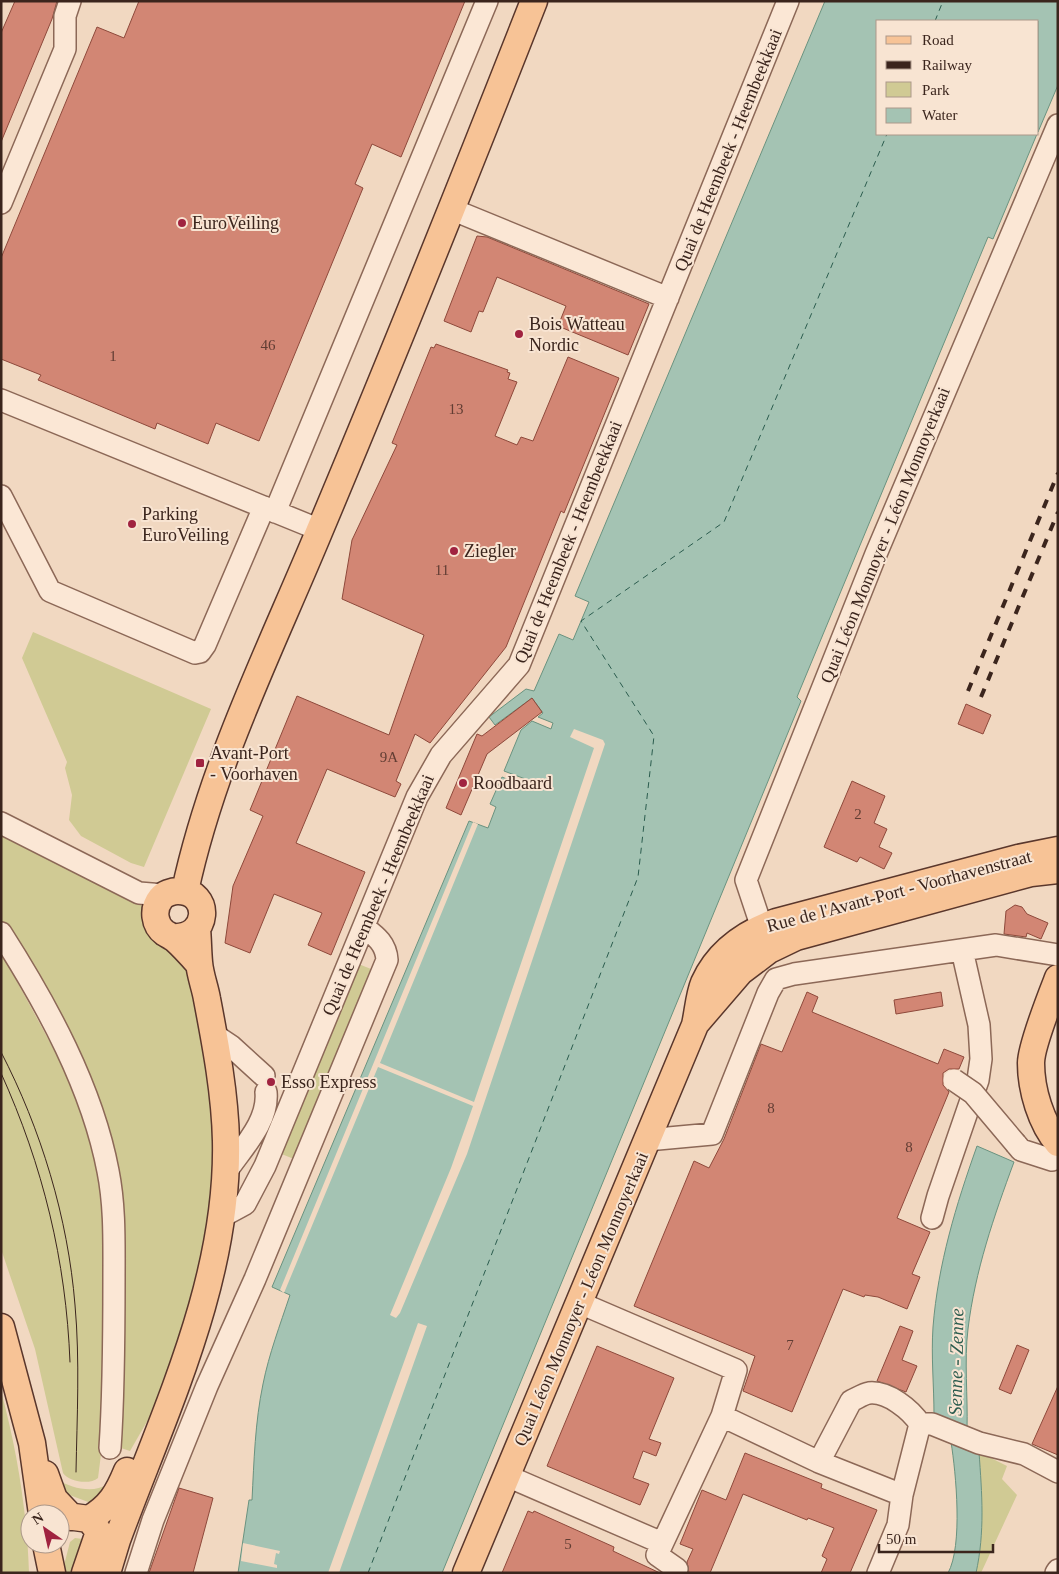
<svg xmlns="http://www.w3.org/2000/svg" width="1059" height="1574" viewBox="0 0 1059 1574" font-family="'Times New Roman',serif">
  <rect width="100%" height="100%" fill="#f1d8c1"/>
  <path fill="#d0ca94" d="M33,632L211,709L144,867L131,863L81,836L69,820L72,795L65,768L67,762L22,658Z
    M1,831L143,906L190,972L216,1088L213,1226L160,1399L130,1451L115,1446L116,1188L1,924Z
    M1,952L65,1070L88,1126L100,1173L105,1212L107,1407L98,1478C90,1485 69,1482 63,1473L35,1349L1,1249Z
    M356,963L371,969L294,1159L279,1153Z
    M1,1391C17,1450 27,1511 29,1573H1Z
    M979,1452L1007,1466L1002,1479L1017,1495L981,1573H976C985,1532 982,1494 979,1452Z
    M122,1471L91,1503L64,1493L58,1480C71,1488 94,1494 107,1484L113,1472Z
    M75,1538L83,1539L79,1573H62L70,1542Z"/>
  <path fill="#a4c3b3" stroke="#6a927f" d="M825,1H1058V85L1038,132V21H878V134H1037L993,239L988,237L797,697L801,701L442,1573H238L249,1500H252C254,1461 255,1422 263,1384C269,1354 280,1325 290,1295L272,1287L469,821L488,828L496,807L490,804L502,777L526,787L528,780L504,771L521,730L532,721L551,729L553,723L538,717L543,713L532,698L495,725L489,717L526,689L534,691L559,634L573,640L589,602L575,596Z
    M977,1146L1014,1162C994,1216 975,1271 968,1329C964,1361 968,1396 967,1429L934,1415C934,1386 931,1356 933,1327C938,1264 956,1205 977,1146Z
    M951,1442L979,1452C982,1494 985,1532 976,1573H948C963,1546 956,1473 951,1442Z"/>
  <path fill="#f1d8c1" d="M574,729L603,740L605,744L467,1154L400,1313L396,1318L390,1315L451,1168L473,1106L378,1067L284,1293L280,1290L473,822L478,824L380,1063L474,1102L594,748L570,737Z
    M418,1323L427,1326L339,1573H328Z
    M243,1543L280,1551L279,1554L276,1553L274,1564L277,1565V1568L241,1561Z"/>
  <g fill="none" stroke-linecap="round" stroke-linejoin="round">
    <path stroke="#2b5c4e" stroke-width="1" stroke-dasharray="6 5" stroke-linecap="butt" d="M935,21L943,1
      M368,1573L638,877L654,736L581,621L724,522L887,134"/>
  </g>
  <path fill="#d28674" stroke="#8e493b" d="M15,1H57L52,19L1,142V33Z
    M139,1H465L401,157L372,144L355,184L363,188L259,441L216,423L208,444L157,423L155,429L38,380L41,375L1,359V258L97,27L124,38Z
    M477,236L487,237L649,304L628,355L558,326L566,306L497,277L483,312L479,311L471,332L444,321Z
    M436,344L508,370L507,372L510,373L508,379L517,382L495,436L517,445L521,437L533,441L568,357L619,378L564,513L561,511L506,647L430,743L415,734L396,781L401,784L395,797L327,769L296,843L365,872L331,955L308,945L322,913L274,894L250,953L225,943L233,886L263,816L250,810L297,696L389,735L424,635L342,599L352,540L397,445L392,443L431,347L434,348Z
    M532,698L542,712L487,754L461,815L446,808L477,734L482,736Z
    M966,704L991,715L983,734L958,724Z
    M852,781L885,796L874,823L887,829L879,847L892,853L884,869L860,857L857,862L824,847Z
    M1015,905L1022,907L1027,914L1048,923L1041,939L1027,933L1026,937L1004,934L1006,911Z
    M807,992L818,997L812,1012L938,1064L944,1049L964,1057L959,1069H949L943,1073V1085L949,1092L897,1218L930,1232L912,1274L920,1277L907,1309L878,1297L865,1295L864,1297L843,1289L792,1412L743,1391L755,1356L634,1306L694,1161L709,1168L724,1139L761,1044L782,1052Z
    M941,992L943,1006L896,1014L894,1000Z
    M900,1326L913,1331L902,1360L917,1366L906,1392L877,1381Z
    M1017,1345L1029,1350L1011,1394L999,1389Z
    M597,1346L674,1378L649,1439L661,1443L656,1456L643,1451L633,1478L649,1484L640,1505L547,1466Z
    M1058,1386V1455L1032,1444Z
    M745,1453L822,1484L821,1488L877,1510L850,1573H821L827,1559L822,1556L834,1528L808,1518L807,1520L743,1494L710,1573H689L687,1562L693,1549L680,1544L702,1490L726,1500Z
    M179,1488L213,1498L193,1573H149Z
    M528,1511L533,1513L534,1511L614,1547L613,1551L660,1573H502Z"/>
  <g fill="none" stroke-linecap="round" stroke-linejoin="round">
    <g stroke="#8c6857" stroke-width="24">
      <path id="minor" d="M1,203L65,49V16L70,1
        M451,209L668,298
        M1,400L320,530
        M1,496L50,591L195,653L200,652L205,645L264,507
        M275,512L487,1
        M1,823L139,893L164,895
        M1,933C47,1005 92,1087 108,1171C115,1206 114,1242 114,1277C114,1334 114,1391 110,1448
        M767,943L746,880L876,554L1058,125
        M213,1034L231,1046L264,1076
        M647,1140L712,1134L768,993L776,979L794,974L996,945L1058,955
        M1016,1144L1021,1150L1052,1160L1058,1157
        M226,1172C242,1148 269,1122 266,1092
        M221,1217L245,1204L265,1166L417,797L441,755L519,665L788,1
        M932,1218L938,1196L978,1080L981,1059L979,1025L962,950
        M580,1303L736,1370L722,1416L819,1462L902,1495L898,1525L878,1573
        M920,1424H932L979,1443L1024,1454L1058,1472
        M819,1462L851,1401C856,1399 863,1394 869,1393C888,1391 911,1410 920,1424L902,1495
        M507,1476L662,1543
        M136,1573L153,1520L207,1386L255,1279L387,960C386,944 377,937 364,927
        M675,1573L677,1569L657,1555L722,1416
        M1056,1573L1058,1570"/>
    </g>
    <g stroke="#5a372c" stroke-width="29">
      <path id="major" d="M185,891C212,765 270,650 319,532C393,356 464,179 534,1
        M172,937C210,940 212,891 178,891C172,891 164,894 161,898C152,909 154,925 165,933C168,935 171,936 175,939C183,946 191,955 199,964
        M1058,978C1051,996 1031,1046 1031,1063C1031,1090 1041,1123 1058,1143
        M697,1022L740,972L769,950L796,937L1031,873L1058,870
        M1,1327L32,1443L42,1514
        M45,1474L54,1499L71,1517
        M74,1517L89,1519L97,1529L98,1535L85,1573
        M89,1519C110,1507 118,1493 127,1471
        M46,1544L52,1573
        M107,1573L117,1540C164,1412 229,1281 226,1141C225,1094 216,1046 207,999C205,987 200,975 199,962C198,951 198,940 197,928
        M466,1573L695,1025C698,1012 699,995 704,983C718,952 746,933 776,922L1018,858L1058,850"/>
    </g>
    <use href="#minor" stroke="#fbe7d5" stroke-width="21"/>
    <use href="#major" stroke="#f7c396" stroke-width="26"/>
    <path stroke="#3b251d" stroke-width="1" d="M1,1052C41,1129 68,1218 75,1305C80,1361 77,1417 76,1472
      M1,1073C43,1166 66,1260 70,1362"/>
    <path stroke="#3b251d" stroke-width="4" stroke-dasharray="9 9" stroke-linecap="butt" d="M968,691L1058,473
      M981,697L1058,512"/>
    <g stroke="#8c6857" stroke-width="24" stroke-linecap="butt">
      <path id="minor-bridge" d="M954,1080L973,1093L1016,1144"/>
    </g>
    <use href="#minor-bridge" stroke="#fbe7d5" stroke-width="21"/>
  </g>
  <g fill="#a02340" stroke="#f8e4d2" stroke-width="2">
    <circle cx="182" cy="223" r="5"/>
    <circle cx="519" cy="334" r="5"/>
    <circle cx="132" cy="524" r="5"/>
    <circle cx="454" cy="551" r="5"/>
    <rect x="195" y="758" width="10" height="10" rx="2.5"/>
    <circle cx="463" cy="783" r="5"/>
    <circle cx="271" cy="1082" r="5"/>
  </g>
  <g text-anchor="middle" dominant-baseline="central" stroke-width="4" stroke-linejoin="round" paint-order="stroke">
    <g font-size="15" fill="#613d33">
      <text x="268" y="345">46</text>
      <text x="113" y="356">1</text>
      <text x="456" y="409">13</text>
      <text x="442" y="570">11</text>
      <text x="389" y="757">9A</text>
      <text x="858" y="814">2</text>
      <text x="771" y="1108">8</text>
      <text x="909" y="1147">8</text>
      <text x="790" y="1345">7</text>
      <text x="568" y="1544">5</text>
    </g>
    <g font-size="18" fill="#3b251d" stroke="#f8e4d2">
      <text transform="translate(728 150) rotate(-68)">Quai de Heembeek - Heembeekkaai</text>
      <text transform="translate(885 535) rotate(-68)">Quai Léon Monnoyer - Léon Monnoyerkaai</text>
      <text transform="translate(568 542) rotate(-68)">Quai de Heembeek - Heembeekkaai</text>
      <text transform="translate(899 891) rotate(-15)">Rue de l'Avant-Port - Voorhavenstraat</text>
      <text transform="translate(378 895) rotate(-67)">Quai de Heembeek - Heembeekkaai</text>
      <text transform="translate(581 1299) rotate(-67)">Quai Léon Monnoyer - Léon Monnoyerkaai</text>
    </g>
    <g font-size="18" fill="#3b251d" stroke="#f8e4d2" text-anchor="start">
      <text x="192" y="223">EuroVeiling</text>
      <text x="529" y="324">Bois Watteau<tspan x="529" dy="21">Nordic</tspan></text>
      <text x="142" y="514">Parking<tspan x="142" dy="21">EuroVeiling</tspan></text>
      <text x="464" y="551">Ziegler</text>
      <text x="210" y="753">Avant-Port<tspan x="210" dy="21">- Voorhaven</tspan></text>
      <text x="473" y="783">Roodbaard</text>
      <text x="281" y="1082">Esso Express</text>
    </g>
    <g font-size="19" font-style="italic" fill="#2b5c4e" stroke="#f8e4d2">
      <text transform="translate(956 1362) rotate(-89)">Senne - Zenne</text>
    </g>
  </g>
  <rect width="1059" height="1574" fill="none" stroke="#3b251d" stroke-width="5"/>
  <rect x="876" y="20" width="162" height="115" fill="#f8e4d2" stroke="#ac988a"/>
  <rect x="886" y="36" width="25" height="8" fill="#f7c396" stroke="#ac988a"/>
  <text x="922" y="45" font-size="15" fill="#3b251d">Road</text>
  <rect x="886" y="61" width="25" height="8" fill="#3b251d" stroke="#ac988a"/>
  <text x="922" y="70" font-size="15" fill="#3b251d">Railway</text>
  <rect x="886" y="82" width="25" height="15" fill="#d0ca94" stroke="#ac988a"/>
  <text x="922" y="95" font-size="15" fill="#3b251d">Park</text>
  <rect x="886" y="108" width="25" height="15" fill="#a4c3b3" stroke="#ac988a"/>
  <text x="922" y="120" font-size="15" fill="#3b251d">Water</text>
  <g transform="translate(45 1529) rotate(326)"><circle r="24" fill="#f8e4d2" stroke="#ac988a"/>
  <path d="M0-4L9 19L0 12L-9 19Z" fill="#a02340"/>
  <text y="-8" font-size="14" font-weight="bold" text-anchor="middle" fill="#3b251d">N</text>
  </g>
  <path d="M879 1544v8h114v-8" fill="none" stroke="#3b251d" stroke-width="2.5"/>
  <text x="886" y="1544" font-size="15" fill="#3b251d" stroke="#f8e4d2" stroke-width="4" paint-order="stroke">50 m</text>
</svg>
